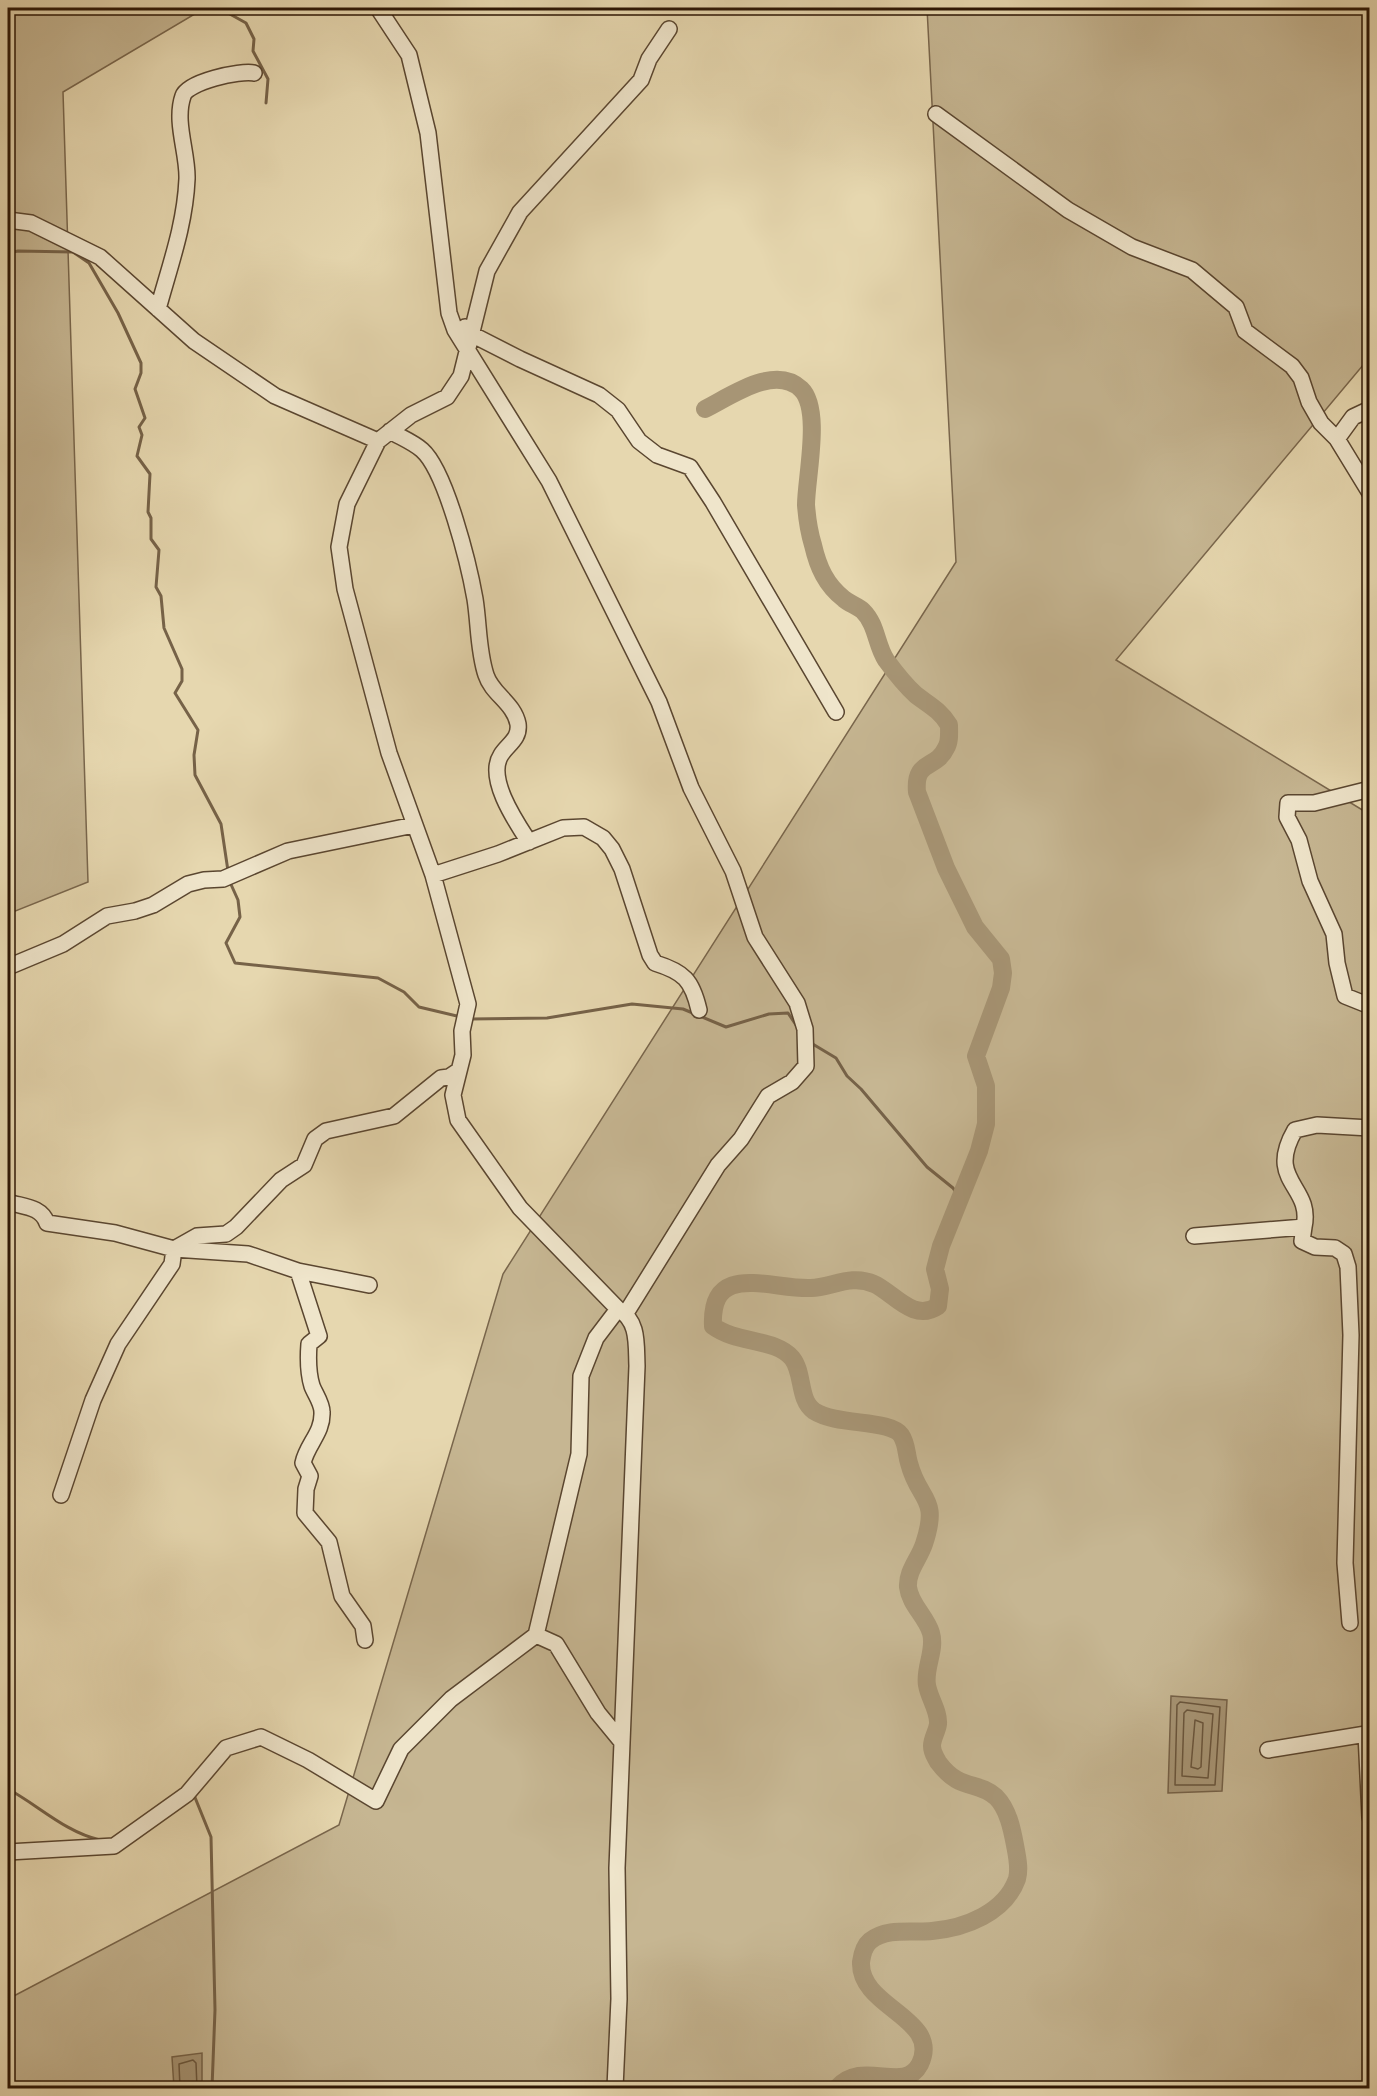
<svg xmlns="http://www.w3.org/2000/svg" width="1377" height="2096" viewBox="0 0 1377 2096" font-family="Cardo,serif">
  <rect width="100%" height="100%" fill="#e6d7af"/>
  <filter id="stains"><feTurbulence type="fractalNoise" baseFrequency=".00333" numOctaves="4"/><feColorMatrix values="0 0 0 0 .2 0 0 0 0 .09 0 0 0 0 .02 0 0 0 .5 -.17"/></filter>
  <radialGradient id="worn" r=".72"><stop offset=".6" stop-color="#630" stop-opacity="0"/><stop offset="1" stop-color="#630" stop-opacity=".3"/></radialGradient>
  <path fill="#c6b692" stroke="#79664c" stroke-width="1.5" d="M8,8H205L63,92L88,882L8,914Z
    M927,8H1369V358L1116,660L1369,814V2088H8V1999L339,1825L503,1274L956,562Z"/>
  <path fill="#a79575" stroke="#766248" stroke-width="1.5" d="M1171,1696L1227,1700L1222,1791L1168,1793Z
    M202,2053V2088H174L172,2057Z"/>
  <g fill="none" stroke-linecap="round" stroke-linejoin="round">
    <path stroke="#6a563d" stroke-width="1.5" d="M1180,1702L1220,1707L1215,1785H1175L1177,1705Z
      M1187,1710L1213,1714L1208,1778L1182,1776L1184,1713Z
      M1195,1720L1203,1723L1201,1767L1198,1769L1191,1767Z
      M180,2088L179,2064L193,2060L196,2063L197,2088"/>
    <path stroke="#766248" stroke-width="3" d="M219,8L246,23L254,39L253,51L268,79L266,103
      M8,253L18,251L73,252L89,263L118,313L141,363V373L135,389L145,418L139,427L142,435L137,456L150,474L148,512L151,518V539L159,550L156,587L161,596L164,628L182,669V681L175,693L198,730L194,755L195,775L221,824L228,871
      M229,880L238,900L240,917L226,943L235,963L378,978L404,992L419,1007L461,1017
      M471,1019L547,1018L632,1004L683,1009L726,1027L769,1014L788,1013L796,1025
      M811,1043L836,1058L847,1076L861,1089L927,1167L953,1188L960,1199
      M8,1789C38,1805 65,1832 100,1840
      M194,1795L211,1837L215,2010L212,2088"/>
    <path stroke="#a79575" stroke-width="18" d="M705,409C731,396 775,364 801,389C822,409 806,478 806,505C807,518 809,532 813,545C818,567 826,585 844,599C850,604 858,606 863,611C877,625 876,645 886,660C894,671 906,686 916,695C929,705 940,710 949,725C949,732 950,742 946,748C936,770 914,759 917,792L946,868L975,927L1001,959L1003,973L1001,988L976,1056L986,1086V1124L979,1151L941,1246L935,1269L940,1289L938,1306C913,1323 893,1292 874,1284C852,1274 832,1287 811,1288C771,1290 710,1260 713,1326C737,1344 775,1338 792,1358C804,1373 798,1400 814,1411C837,1426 890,1419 901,1435C907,1444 906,1453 909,1463C919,1502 940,1496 924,1544C919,1559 907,1571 908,1587C910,1605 926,1616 931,1633C936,1650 924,1668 927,1685C929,1698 939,1711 938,1724C937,1732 932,1738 932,1746C932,1753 935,1756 938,1762C960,1792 977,1780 996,1797C1008,1809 1012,1829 1015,1845C1017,1856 1020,1868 1017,1879C1005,1913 965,1928 932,1931C913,1933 887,1927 870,1941C864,1946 862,1955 861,1962C859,2008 942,2018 920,2064C904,2095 863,2058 837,2088"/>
    <g stroke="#5a4630" stroke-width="18">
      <path id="minor" d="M378,8L409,55L428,133L449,313L455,330L549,481L659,702L691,788L733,871L755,937L797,1003L805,1029L806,1066L792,1082L768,1096L741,1139L718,1165L626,1313
        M936,114L1068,210L1132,247L1192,270L1236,307L1245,331L1292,366L1301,378L1309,402L1321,423L1337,439
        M8,220L31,223L100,257L194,341L275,396L378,441
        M158,309C170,265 185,225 187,179C188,153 174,122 183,96C187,82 240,70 254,73
        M465,327L471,334L520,359L599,395L618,410L639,441L657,455L690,467L713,502L836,712
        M1370,409L1353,417L1337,439L1370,493
        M390,431C400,437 413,442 422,450C446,471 469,565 475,599C479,624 478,651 486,675C492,694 514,703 518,724C520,739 508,744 501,755C486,778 516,822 529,842
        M1370,789L1314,803H1288L1287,817L1299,840L1310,881L1334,934L1337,963L1345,996L1370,1006
        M433,875L498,854L563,828L584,827L603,838L612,849L622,869L650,955L655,963C684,972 692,980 699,1010
        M8,967L63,944L107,916L135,911L153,905L188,884L204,880L223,879L288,851L414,825
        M8,1202C23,1207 41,1206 47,1223L115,1233L174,1249L197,1236L226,1234L236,1227L281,1180L304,1165L315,1139L326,1131L394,1116L441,1078L449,1077L458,1071
        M1304,1227L1302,1241L1315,1247L1335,1248L1344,1254L1348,1267L1351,1335L1345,1563L1350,1623
        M1194,1236L1304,1227C1313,1185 1265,1182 1295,1130L1317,1125L1370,1128
        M298,1271L319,1336L309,1344C308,1357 308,1373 312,1386C315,1394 322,1403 322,1412C323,1433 307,1444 303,1463L310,1476L306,1489L305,1513L329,1542L342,1596L363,1626L365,1640
        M618,1309L596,1338L581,1376L579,1454L536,1635L556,1644L598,1713L621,1741
        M61,1495L93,1400L118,1344L172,1264L174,1249L248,1254L298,1271L369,1285
        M1268,1750L1366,1734L1370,1817
        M8,1852L114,1846L187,1794L226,1748L261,1737L308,1760L376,1801L401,1749L451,1699L536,1635
        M615,2088L619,1999L617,1868L637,1366C636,1344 639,1321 618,1309L520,1208L458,1120L453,1095L463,1055L462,1031L468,1004L433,875L389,753L345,589L339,547L347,504L378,441L411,415L447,397L461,376L487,271L520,212L641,80L649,59L669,29"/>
    </g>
    <use href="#minor" stroke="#efe5cb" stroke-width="15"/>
  </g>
  <rect width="1377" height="2096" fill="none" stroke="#e6d7af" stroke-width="30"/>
  <rect x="9" y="9" width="1359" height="2078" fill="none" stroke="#2c1605" stroke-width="3"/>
  <rect x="15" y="15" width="1347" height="2066" fill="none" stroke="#2c1605" stroke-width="1.5"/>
  <rect width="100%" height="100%" filter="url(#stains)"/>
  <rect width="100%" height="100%" fill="url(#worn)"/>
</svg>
